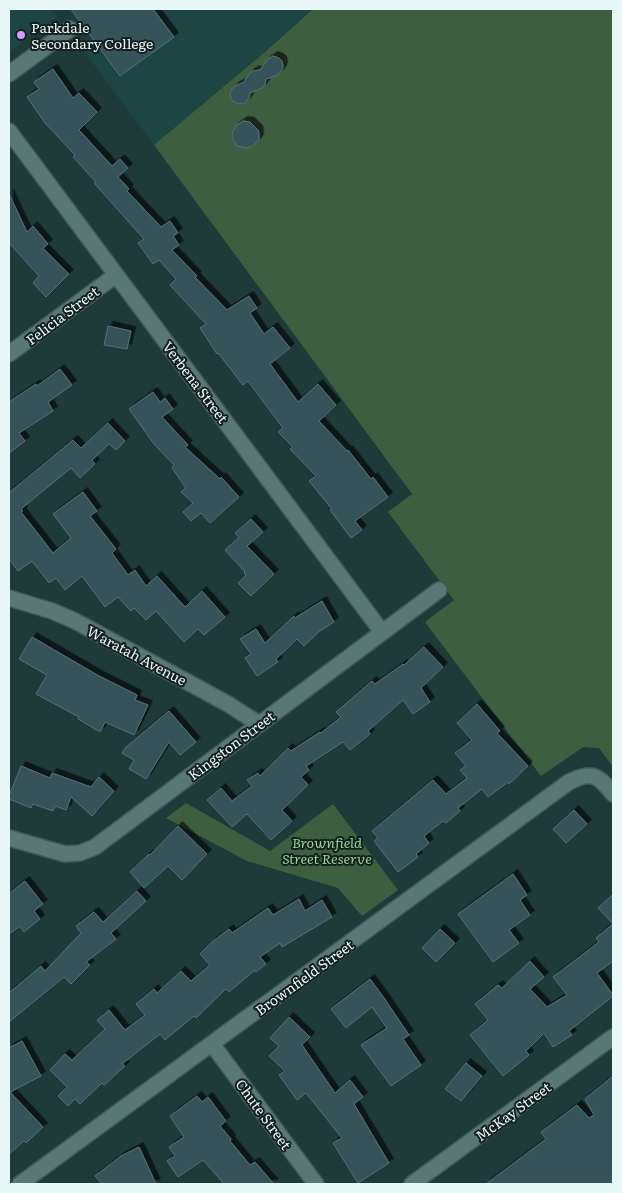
<svg xmlns="http://www.w3.org/2000/svg" width="622" height="1193" viewBox="0 0 622 1193" font-family="Literata,serif">
  <defs>
    <filter id="shadow"><feDropShadow dx="4.5" dy="-4.5" stdDeviation="0" flood-color="#0009"/></filter>
  </defs>
  <rect width="100%" height="100%" fill="#1e3b3a"/>
  <path fill="#1c4544" d="M9,9H50L56,17L9,52Z
    M68,9H314L294,25L265,52L154,145L80,46L90,38Z"/>
  <path fill="#3e5f3f" d="M313,9H613V767L599,748L583,747L541,776L425,622L454,600L388,512L412,494L154,145L265,52Z
    M186,803L270,851L333,804L398,890L362,916L338,888L247,861L166,818Z"/>
  <path fill="#355259" stroke="#547178" filter="url(#shadow)" d="M71,9H153L174,37L120,76Z
    M273,56L279,58L282,61L283,66L282,70L278,75L266,79L265,84L262,88L250,93L249,98L244,104L236,103L232,100L230,96L231,90L235,86L244,82L250,73L253,71L260,70L267,60Z
    M53,69L73,98L79,93L97,112L79,130L112,166L120,159L128,168L118,177L129,189L127,191L161,227L170,221L178,233L173,236L179,245L172,250L197,276L195,277L227,310L249,296L257,308L250,313L264,334L273,327L290,348L270,364L298,402L318,384L336,405L319,421L347,451L348,450L371,479L373,477L388,497L355,521L362,530L351,538L330,510L332,509L309,481L316,476L290,449L293,447L278,432L283,428L248,381L243,385L218,353L217,354L200,328L206,324L170,285L176,279L159,260L153,264L138,243L144,239L94,183L96,182L73,157L75,155L45,123L27,97L39,89L34,82Z
    M243,121L250,122L258,130L259,134V139L256,143L251,147L247,148L237,146L234,141L232,136L233,131L236,126Z
    M9,194L27,232L33,226L48,244L43,248L69,274L46,297L33,283L39,276L9,243Z
    M108,326L131,331L127,349L104,345Z
    M60,369L72,385L48,402L53,411L19,433L25,441L9,453V402L36,384L37,386Z
    M153,392L160,402L165,398L173,409L162,417L188,445L185,447L220,479L221,477L239,497L210,523L201,513L191,521L183,512L193,503L181,492L186,488L172,468L174,465L154,444L129,409Z
    M108,423L125,441L116,450L109,444L92,460L95,464L80,478L71,468L21,509L23,511L21,512L53,553L71,538L53,514L83,492L97,511L90,516L116,549L112,553L128,575L135,570L146,586L157,576L185,607L202,591L225,617L204,635L198,629L184,642L156,611L146,620L134,608L131,611L118,597L105,607L82,576L65,590L56,578L49,583L32,561L18,571L9,559V493L73,440L81,448Z
    M251,519L263,532L247,546L274,574L251,596L238,583L246,575L244,573L245,572L225,550L239,537L235,533Z
    M322,601L334,622L320,631L304,646L297,639L276,659L278,662L257,676L245,658L251,654L240,639L256,629L265,643L294,616L295,618Z
    M32,637L99,676L137,695L135,700L148,705L134,735L105,722L100,732L78,719L79,717L36,694L47,675L19,659Z
    M424,647L443,667L421,688L430,702L413,714L403,700L368,731L370,734L350,750L343,742L306,766L309,770L301,777L308,785L282,810L292,821L271,840L247,814L232,827L207,800L221,788L232,801L252,786L247,780L258,773L260,776L288,748L291,751L320,732L321,733L341,717L336,712L372,681L375,684L403,664L404,665Z
    M477,704L500,731L497,733L528,766L509,784L508,782L488,797L482,789L458,808L460,811L446,823L443,821L424,836L429,843L416,854L418,857L398,872L374,841L378,838L372,831L433,780L446,794L467,778L460,770L466,766L455,753L472,740L457,723Z
    M169,711L196,742L180,755L169,742L146,779L129,769L134,760L122,753L126,747Z
    M21,766L50,778L52,773L91,787L99,777L114,791L92,816L71,797L66,810L55,806L53,811L33,804L31,808L9,799V796Z
    M574,810L587,824L566,843L553,829Z
    M178,826L207,854L182,880L168,866L144,888L130,872L149,854L150,855Z
    M513,874L527,895L520,900L530,915L509,930L519,943L493,962L458,914Z
    M25,881L43,904L34,911L40,919L24,932L20,926L9,934V894Z
    M137,891L146,901L111,933L116,939L86,962L90,965L71,984L64,977L9,1022V993L41,966L45,971L81,933L76,926L94,912L103,922Z
    M613,894V924L598,908Z
    M299,899L305,911L322,900L332,917L282,947L280,943L260,957L266,964L256,972L255,970L229,992L226,989L196,1018L194,1016L165,1040L160,1034L122,1064L125,1066L104,1085L102,1083L80,1104L75,1099L68,1106L58,1096L67,1087L50,1070L65,1054L72,1060L105,1029L97,1020L109,1010L125,1030L145,1015L136,1004L154,989L157,993L181,971L191,981L210,965L200,954L212,942L229,929L232,933L268,908L273,915Z
    M613,924V961L597,973L613,995V996L569,1031L572,1035L553,1047L544,1033L526,1051L529,1055L503,1076L470,1035L488,1020L475,1004L498,985L502,988L530,961L544,977L530,989L547,1007L567,995L553,977L599,942L596,938Z
    M440,929L455,943L436,962L422,948Z
    M370,979L384,998L409,1035L403,1039L421,1065L391,1086L361,1045L387,1028L372,1007L346,1028L331,1009Z
    M289,1017L310,1037L302,1045L335,1093L350,1080L363,1097L354,1104L389,1163L358,1183L333,1143L342,1138L306,1093L297,1100L279,1075L285,1071L269,1056L279,1046L270,1038Z
    M22,1041L41,1076L10,1092L43,1127L26,1143L24,1141L9,1154V1048Z
    M466,1063L482,1076L461,1101L445,1089Z
    M613,1076V1184H486L546,1139L541,1132L577,1105L589,1118L594,1115L585,1099Z
    M197,1096L202,1102L208,1097L226,1121L220,1126L231,1139L230,1141L250,1165L255,1162L274,1184H224L203,1160L178,1177L167,1161L175,1156L169,1147L184,1137L170,1116Z
    M139,1147L156,1184H102L95,1176L121,1156Z"/>
  <g fill="none" stroke-linecap="round" stroke-linejoin="round">
    <g stroke="#3f5a59" stroke-width="18">
      <path id="minor" d="M9,74L70,29
        M9,131L382,632
        M9,354L116,275
        M9,598L52,611L75,621L228,704L259,724
        M9,838L65,854L80,853L95,847L439,590
        M212,1044L316,1184
        M20,1184L569,782C592,770 599,776 613,794
        M412,1184L613,1037"/>
    </g>
    <use href="#minor" stroke="#587775" stroke-width="15"/>
  </g>
  <circle fill="#d39cfd" stroke="#13201f" stroke-width="2" cx="21" cy="35" r="5"/>
  <g text-anchor="middle" dominant-baseline="central" stroke-width="4" stroke-linejoin="round" paint-order="stroke">
    <g font-size="14" fill="#e7f8f7" stroke="#13201f" text-anchor="start">
      <text x="31" y="27">Parkdale<tspan x="31" dy="16">Secondary College</tspan></text>
    </g>
    <g font-size="14" fill="#e7f8f7" stroke="#13201f">
      <text transform="translate(62 315) rotate(-37)">Felicia Street</text>
      <text transform="translate(196 382) rotate(53)">Verbena Street</text>
      <text transform="translate(137 655) rotate(28)">Waratah Avenue</text>
      <text transform="translate(231 745) rotate(-37)">Kingston Street</text>
      <text transform="translate(304 977) rotate(-36)">Brownfield Street</text>
      <text transform="translate(513 1111) rotate(-36)">McKay Street</text>
      <text transform="translate(264 1114) rotate(54)">Chute Street</text>
    </g>
    <g font-size="14" font-style="italic" fill="#95d597" stroke="#13201f">
      <text x="327" y="842">Brownfield<tspan x="327" dy="16">Street Reserve</tspan></text>
    </g>
  </g>
  <rect width="622" height="1193" fill="none" stroke="#e7f8f7" stroke-width="20"/>
</svg>
